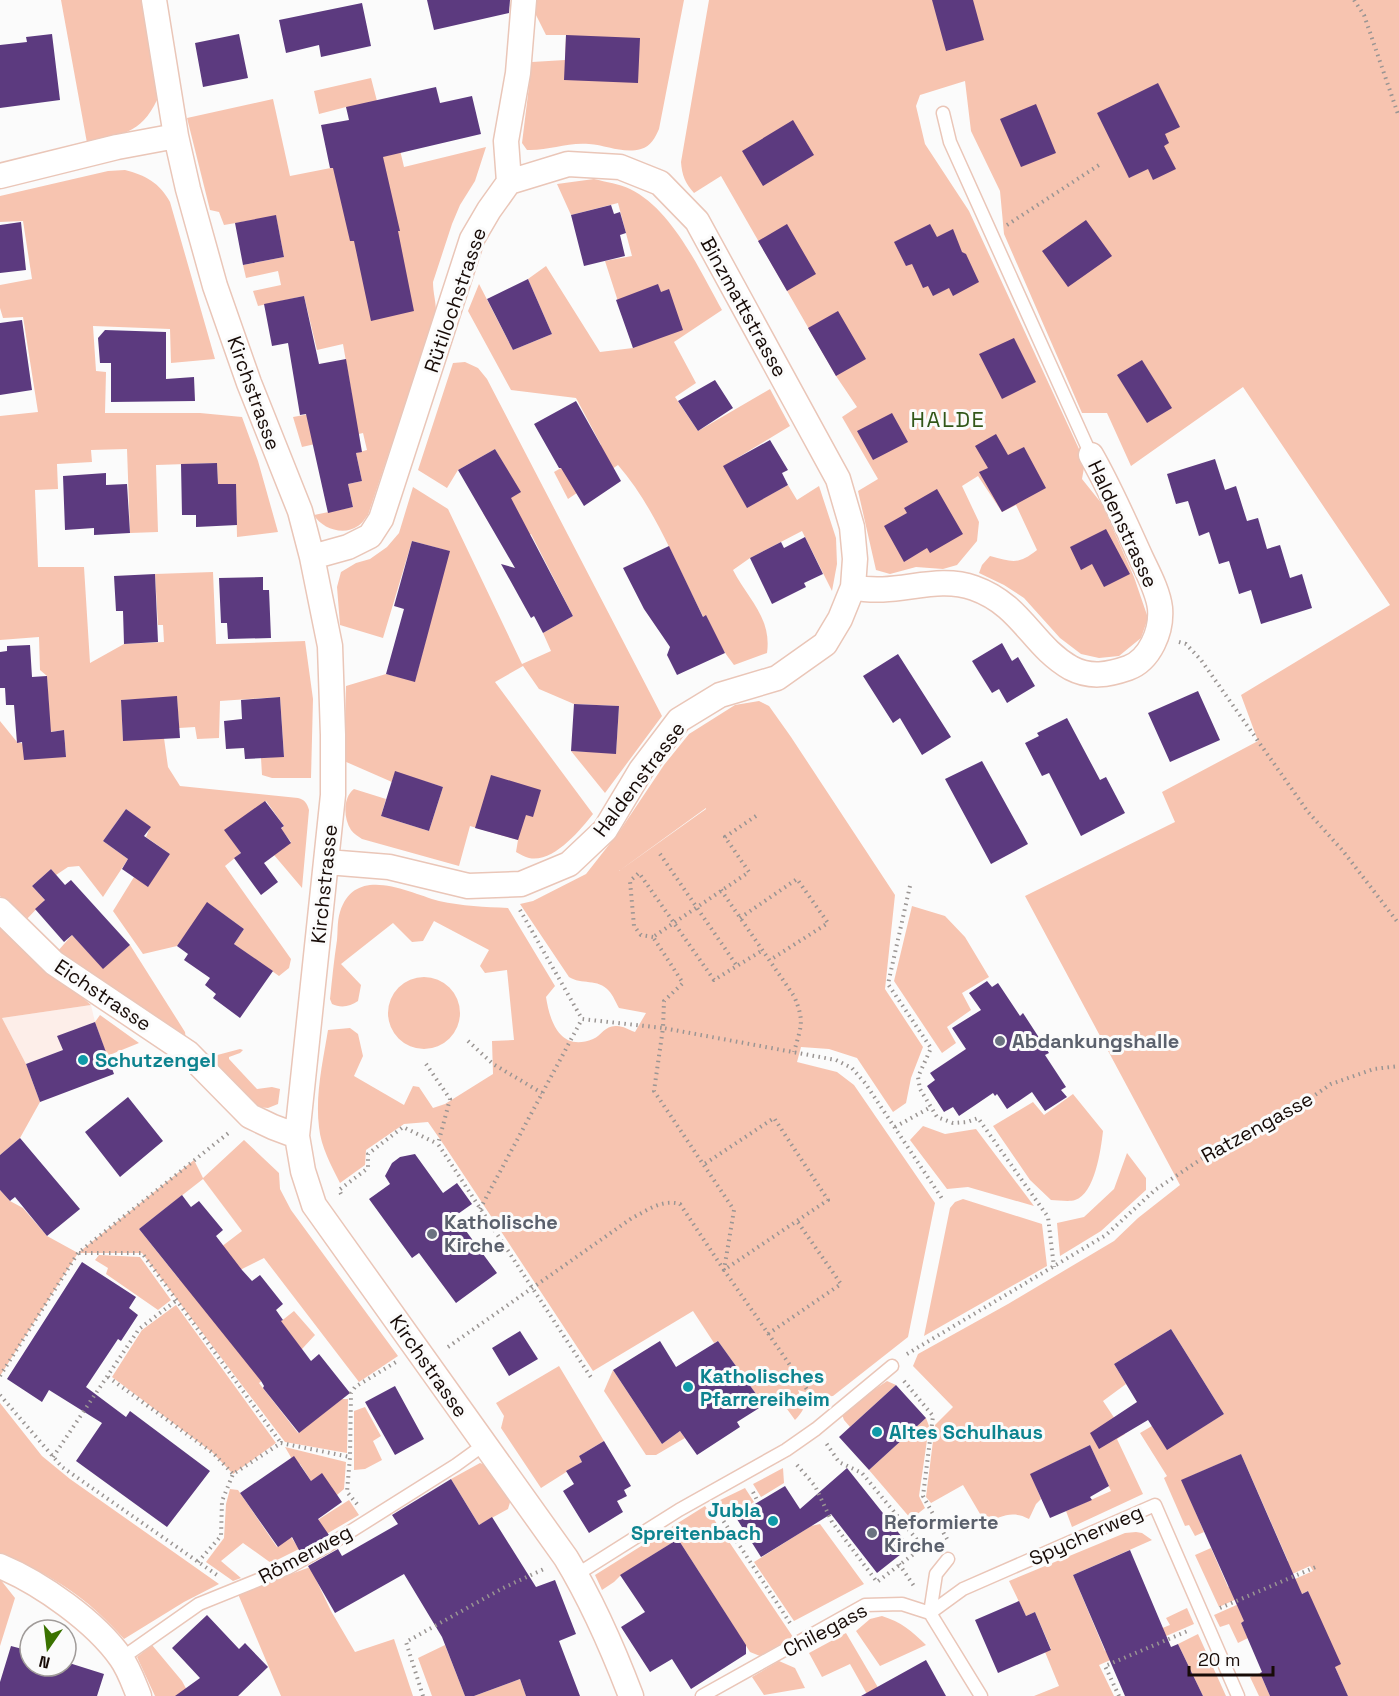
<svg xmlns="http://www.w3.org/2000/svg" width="1399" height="1696" viewBox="0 0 1399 1696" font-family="'Space Grotesk',sans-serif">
  <rect width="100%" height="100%" fill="#fbfbfb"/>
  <path fill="#fdeee9" d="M91,1005L95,1022L58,1036L63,1050L26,1064L2,1018Z"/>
  <path fill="#f7c4b0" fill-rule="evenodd" d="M61,0H143L157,100C141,134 120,135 87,143Z
    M534,0H684L659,129C655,138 651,146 641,149C623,154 606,145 589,144C567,142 548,151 527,150L522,143L532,62L565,60L566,35H546L534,11Z
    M709,0H1399V1696H1348L1335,1667L1308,1591L1241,1623L1248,1638L1238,1643L1229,1624L1220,1627L1214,1615L1313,1571L1310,1566L1219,1607L1195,1555L1211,1548L1228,1587L1288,1561L1241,1454L1182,1480L1204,1532L1195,1536L1189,1525L1185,1526L1164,1478L1167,1476L1140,1433L1152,1426L1167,1449L1224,1414L1171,1329L1114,1364L1126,1384L1103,1401L1125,1434L1117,1439L1143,1494L1072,1527L1066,1511L1111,1491L1090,1445L1031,1474L1041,1499L1036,1504L1029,1519C1013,1510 1000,1516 986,1524L963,1485L931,1503L926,1497L935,1425L953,1407L913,1366L918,1354L1008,1304L1114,1241L1138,1218L1180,1185L1025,896L1175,822L1162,792L1258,741L1241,695L1390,605L1243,387L1131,466L1107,413H1082L1004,234L1000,191L971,131L965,81L920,95L916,106L925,144L969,211L1085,462L1082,479L1102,504L1134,577L1148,618L1141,638L1119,656L1099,658L1081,654L1060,638L1024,598L1004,585L979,573L982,565L990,556C1013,562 1018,565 1037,550L1016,505L1002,512L978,476L962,486L979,522L977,541L957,565L943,569L916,567L890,574L876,570L858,491L878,479L842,417L857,407L836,376L721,176L694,193C685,183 682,175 681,162Z
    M371,78L377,101L388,99L404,167L486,147L475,181L460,205L452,224L433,282C433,293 436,301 436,312L368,515C365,518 362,524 358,526C344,536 322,529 314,515L353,507L348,484L362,481L356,453L367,450L363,433L302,447L293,417L337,409L352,396L343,344L317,350L304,296L258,306L253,291L281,285L278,271L246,278L243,265L284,257L276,216L224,225L219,212L210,210L187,118L273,99L290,176L351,164L370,167L346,107L319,114L314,91Z
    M125,170C145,175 160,183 170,202L215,359L171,363L170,329L93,326L96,371L106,372L105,413H200L242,417L258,461L278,532L237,537L236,484H218L217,463L156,465L158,532L130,533L127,449L91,450L92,462L57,464L58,489L35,490L38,567H84L90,663L124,644L164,642L163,625H158L155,574L213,572L216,644L305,641L313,699L311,778H272L262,775L261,758L284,756L280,697L220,701L219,738L197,739L195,727L179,728L177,697L121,700L123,740L164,738L168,767L180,786L298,798C305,800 307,803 309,810L302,888L274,855L291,842L281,829L284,826L266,801L225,830L241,853L225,866L291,959L289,968L279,976L234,944L244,929L208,903L177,946L143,954L113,911L134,877L148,886L170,854L146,837L150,827L126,809L103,841L128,859L103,897L79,866L68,867L56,875L51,869L32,886L45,900L25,921L0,896V721L17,742L66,756L64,730L50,732L47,676L40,670L39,637L0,640V416L38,412L23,317L3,318L0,308V285L32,279L23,221L0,222V196L108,171Z
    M594,179C606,182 620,184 630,189C673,210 700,271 722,310L674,342L696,383L675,397L698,431L770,389L790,426L724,466L747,507L788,485L797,500L819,486L836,538L837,564L832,591L802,531L750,558L733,570C748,599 772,618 767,653L734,665C687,604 669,524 618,465L568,499L554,472L601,445L576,398L511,390L468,311L479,284L513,350L552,334L528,279L546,266L600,352L633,348L605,261L632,256L618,203L571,215L557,184Z
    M465,362L478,368L487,379L662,716L605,793L571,751L616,753L619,706L574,704L539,689L523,666L495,682L593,814C580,830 554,863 529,858C525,857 520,854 516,852L518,840L470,826L459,866L362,839C358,836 354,834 351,830C343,818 343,797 354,789L386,799L381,816L429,831L443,787L395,772L392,782L344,761L346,686L386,674L415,681L449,551L412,541L383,638L340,625L337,587L341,572L356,563L370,559L387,547L399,533L413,487L448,509L522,664L551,651L543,633L573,616L531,534L505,548L483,513L520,492L495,449L458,470L447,488L418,470L453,363Z
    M759,701L769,706L791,737L895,895L885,989L923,1047L911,1078L906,1103L893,1112L857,1058L829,1049L801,1047L797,1062L837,1072L854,1085L935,1203L908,1337L833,1396L822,1397L798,1390C804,1405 808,1406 795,1420L779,1398L764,1405L718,1341L714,1343L693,1311L593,1371L444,1145L428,1122L404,1124L366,1150L365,1165L340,1183C331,1165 321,1147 319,1127C315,1095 323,1061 328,1030L350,1028L358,1034L363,1056L354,1076L404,1105L413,1086L419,1087L433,1108L445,1104L493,1074L492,1041L514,1040L507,970L485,973L480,966L489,950L434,921L423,941L412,942L393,923L341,964L361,985L358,1001C350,1007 340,1008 332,1004L330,999C332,979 334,960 337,940C338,931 337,921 340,912C355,864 407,892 439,901C462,906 485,907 508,908L555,986L546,997C550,1023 561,1052 593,1039C602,1035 605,1025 617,1026C623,1026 629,1030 635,1032L646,1013L619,1008C616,1003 613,995 609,991C598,978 581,985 569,977L520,904L533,901L586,874L619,832L664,765L689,734L735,705ZM706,808V809L619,871Z
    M912,906L945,916L965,937L989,977L962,993L971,1010L947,1027L956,1043L942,1053L894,981Z
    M0,925L91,1005L2,1018L26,1064L40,1102L20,1138L0,1155Z
    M72,935L103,968L130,945L185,1032L186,1040L57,952Z
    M388 1013a36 36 0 1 1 72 0a36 36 0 1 1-72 0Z
    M100,1015L139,1043L107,1056L95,1022Z
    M240,1049L243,1050L240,1053L229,1057V1059L257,1089L272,1087L280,1089L278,1104L268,1108L257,1107L206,1058Z
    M1073,1094L1103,1131C1101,1149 1095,1194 1075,1200C1069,1202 1058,1200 1051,1200L1030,1180L993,1126L1033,1102L1044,1115Z
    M923,1126L945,1134L976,1129L1034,1206L968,1187L947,1189L910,1140Z
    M244,1140L279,1173L280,1189L291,1210L398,1356L359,1382L264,1258L242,1269L200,1303L240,1354L294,1311L315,1335L302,1349L259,1383L298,1433L342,1399H348L347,1453L285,1442L142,1253H78L0,1376V1190L10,1201L23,1208L47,1236L78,1253L194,1160L203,1178ZM203,1179L242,1231L179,1279L139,1229Z
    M1127,1153L1146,1178V1190L1101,1231L1060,1256L1057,1223L1084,1217L1114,1189Z
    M963,1199L1042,1224L1047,1266L924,1336L950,1208L955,1202Z
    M99,1255L140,1257L171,1300L158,1310L106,1274L108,1268L95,1260Z
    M176,1305L276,1443L233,1474L213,1453L112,1377L142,1330Z
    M559,1366L604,1441L579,1456L582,1462L541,1488L501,1428L504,1416L496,1403Z
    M613,1370L662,1444L680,1431L685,1438L656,1455H646L604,1391Z
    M887,1381L896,1385L850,1427L844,1420L841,1412Z
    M0,1403L42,1456L70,1479L219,1584L184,1602L124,1639C88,1598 51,1574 0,1553Z
    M365,1407L381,1436L373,1441L382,1460L365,1469L354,1470V1411Z
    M926,1418L929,1426L919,1496L925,1508L911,1519L869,1470Z
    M285,1447L346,1462L344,1489L337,1495L311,1481L300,1464L296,1466Z
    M480,1463L488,1466L511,1499L508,1509L479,1525L451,1479Z
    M783,1468L784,1483L761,1497L753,1484Z
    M745,1488L754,1502L726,1519L716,1502Z
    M230,1489L238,1490L277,1547L291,1537L299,1549L271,1563L243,1543L221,1561L241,1578L233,1581L206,1562L224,1538L226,1504Z
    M349,1500L359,1515L311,1543L302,1530Z
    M705,1506L793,1637L760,1656L750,1652L678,1539L621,1575L614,1582L602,1590L595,1575Z
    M820,1524L864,1584L794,1621L754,1562L811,1526Z
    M1136,1532L1142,1533L1152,1540L1073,1575L1105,1651L1170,1625L1166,1618L1187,1608L1194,1624L1099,1665L1114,1696H1034L1059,1686L1045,1652L1051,1649L1035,1612L1026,1616L1009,1581L1125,1533Z
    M310,1567L331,1611L355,1652L394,1639L413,1696H281L238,1594Z
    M0,1579L15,1598L0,1646Z
    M882,1616C901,1622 912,1631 926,1645L880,1666L856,1631L870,1619Z
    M846,1633L883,1696H868L850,1664L822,1677L809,1653Z
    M1198,1634L1226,1696H1203L1178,1644Z
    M152,1645L182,1681L190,1696H155L137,1657Z
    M445,1645L465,1696H432L418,1658Z
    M779,1661L795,1668L805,1688L764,1695L752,1677Z
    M1260,1673L1270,1696H1259L1250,1677Z
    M520,1679L526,1696H474Z"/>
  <path fill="#5c3a7f" d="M427,0H510L509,13L434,30Z
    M932,0H973L984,40L946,51Z
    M362,3L371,46L321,57L319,45L286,53L279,20Z
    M52,34L60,100L0,108V45L27,42L26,37Z
    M239,34L248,78L203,87L195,43Z
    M566,35L640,38L638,83L564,80Z
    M1158,83L1180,127L1165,134L1169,143L1164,146L1176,169L1153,180L1148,169L1129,178L1097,113Z
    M436,87L440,103L472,96L481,134L383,157L400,231H398L414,311L371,321L354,241H350L333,168H330L321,125L349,120L346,107Z
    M1036,104L1056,153L1021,167L1000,119Z
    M793,120L814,155L763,186L742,151Z
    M611,205L614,214L620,212L626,233L620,235L625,256L584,266L571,215Z
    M276,215L284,257L243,265L235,223Z
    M1086,220L1112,256L1068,287L1042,251Z
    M21,222L26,270L0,273V225Z
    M787,224L816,274L787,291L758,241Z
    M930,224L937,237L953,229L962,252L966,254L979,282L953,296L949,288L933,296L928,286L923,288L912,264L906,266L894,242Z
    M528,279L552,334L513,350L487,299Z
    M658,284L661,292L669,289L683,330L633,348L616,300Z
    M304,296L319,364L346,359L362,452L356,453L362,481L348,484L353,507L328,513L306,414L300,415L288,343L272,346L264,304Z
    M838,311L866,359L836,376L808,328Z
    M22,320L32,390L0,395V323Z
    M105,330L166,332V379L194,377L195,401L111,402V363H100L98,338Z
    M1014,338L1036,382L1002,399L979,354Z
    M1142,360L1172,408L1147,423L1117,375Z
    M715,380L733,408L698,431L678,401Z
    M576,401L621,481L584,506L561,468H559L534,424Z
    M892,413L908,442L873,460L857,431Z
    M996,434L1008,455L1024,447L1046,488L1002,512L979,472L988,468L975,446Z
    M770,440L788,470L782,473L788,485L747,508L723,466Z
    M495,449L521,492L511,498L573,616L543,633L534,616L531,618L501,564L515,568L458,470Z
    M1215,459L1225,490L1236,486L1247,521L1258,518L1267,549L1280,545L1290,578L1302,574L1312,608L1261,624L1251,590L1239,594L1229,561L1219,564L1209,532L1199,536L1188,501L1176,504L1167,474Z
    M217,463L218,484H236L237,525L196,527V515H182L181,464Z
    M106,473V485L127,484L130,533L94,535V528L65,530L63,476Z
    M937,489L963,534L930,553L927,548L904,562L884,526L907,513L904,508Z
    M1106,529L1130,574L1104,587L1092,564L1081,570L1070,547Z
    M805,537L823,574L804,583L806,587L772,604L750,558L781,542L784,548Z
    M412,541L450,551L415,682L386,674L404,609L394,606Z
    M669,546L703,617L706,615L725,653L677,675L667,655L670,647L644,609L623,568Z
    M155,574L158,642L124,644L123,611H116L114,576Z
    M263,577V590H269L271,638L228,639L227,623H221L219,578Z
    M1002,643L1012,661L1018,657L1035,686L1007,703L999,689L992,693L972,661Z
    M30,645L32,677L47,676L51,732L64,730L66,757L24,760L22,742L17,743L14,705H6L5,688H0V652L7,651V646Z
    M898,654L951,737L922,755L900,718L893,723L863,676Z
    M1198,691L1220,740L1170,762L1148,713Z
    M177,696L180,738L123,741L121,700Z
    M280,697L284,757L245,759L244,748L226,749L224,721L242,719L241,700Z
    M574,704L619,706L616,754L571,751Z
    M1067,718L1100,780L1106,777L1125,813L1081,836L1049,773L1042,776L1025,743L1039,736L1037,733Z
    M982,761L1028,844L991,864L945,779Z
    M395,771L443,787L429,831L381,816Z
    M491,775L541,790L533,817L526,815L518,840L475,828Z
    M265,801L284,826L281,828L291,843L264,863L278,882L261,895L234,858L241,853L224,830Z
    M126,809L151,827L144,836L170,854L148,887L122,869L128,859L103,841Z
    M51,869L65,885L71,880L130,945L103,969L72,935L64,942L35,909L45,900L32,886Z
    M207,902L244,929L234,944L273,971L240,1018L213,998L216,994L205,985L210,978L184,960L188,954L177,946Z
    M987,981L992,987L998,983L1020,1016L1023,1013L1049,1053L1045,1055L1066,1087L1061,1090L1067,1097L1045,1111L1032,1092L1007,1109L997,1094L995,1096L993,1093L959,1116L953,1107L944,1112L927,1086L935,1080L930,1073L966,1049L952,1028L981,1010L969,993Z
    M95,1022L114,1074L40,1102L26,1064L63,1050L57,1036Z
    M128,1097L163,1141L120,1177L85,1132Z
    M20,1138L80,1209L47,1236L15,1197L10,1201L0,1190V1155Z
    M415,1154L443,1193L457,1183L472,1204L455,1216L497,1273L456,1303L419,1253L412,1258L369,1199L390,1184L385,1176L392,1163L400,1157Z
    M182,1195L191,1207L199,1201L223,1230L216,1236L242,1270L252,1281L260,1275L283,1304L276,1310L283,1320L281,1321L311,1361L319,1354L350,1393L299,1433L263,1388L264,1386L261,1381L139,1229Z
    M82,1262L136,1297L129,1308L138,1315L121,1341L118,1339L86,1387L126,1417L130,1411L210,1471L167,1527L76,1461L102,1423L49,1390L42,1402L7,1379Z
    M1171,1329L1224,1414L1167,1450L1148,1420L1099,1449L1090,1433L1137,1402L1114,1364Z
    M520,1331L538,1359L509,1376L492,1348Z
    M660,1341L676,1367L718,1341L764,1405L737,1422L740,1427L697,1455L680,1431L662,1444L613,1370Z
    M896,1385L926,1418L869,1470L839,1437Z
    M395,1386L424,1439L395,1455L365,1402Z
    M604,1441L631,1486L624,1490L627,1496L617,1501L623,1512L589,1533L563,1491L574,1484L566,1471L582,1462L579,1456Z
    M1090,1445L1109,1486L1090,1497L1092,1500L1050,1518L1030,1474Z
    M1241,1454L1302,1594L1308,1591L1341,1664L1335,1667L1348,1696H1270L1260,1673L1262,1672L1241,1623L1244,1621L1181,1480Z
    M294,1456L311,1481L322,1473L342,1502L318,1519L329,1535L300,1552L292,1537L278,1547L240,1493Z
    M847,1468L910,1547L877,1573L831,1514L761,1557L735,1516L785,1486L800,1509Z
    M451,1479L479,1525L492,1517L536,1587L555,1580L576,1634L559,1641L580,1696H526L520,1679L474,1696H465L442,1637L404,1574L335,1613L308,1566L338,1549L342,1556L398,1524L392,1515Z
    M678,1539L746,1645V1654L691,1689L672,1659L650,1672L621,1627L645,1612L620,1575Z
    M1130,1550L1171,1647L1178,1644L1203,1696H1125L1073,1575Z
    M1019,1601L1026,1616L1035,1612L1051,1650L998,1673L975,1620Z
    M207,1615L239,1649L245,1643L268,1667L238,1696H175L200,1678L172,1648Z
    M11,1646L30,1651V1666H66V1662L104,1674L97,1696H0V1682Z
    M926,1660L946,1696H861Z"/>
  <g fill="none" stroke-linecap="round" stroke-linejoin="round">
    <g stroke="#eac6b8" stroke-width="15">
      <path id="service" d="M943,113L950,142L1091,455
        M576,1575L679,1510L786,1450L816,1429L892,1366
        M930,1613L963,1589L1155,1505L1238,1696
        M930,1613L936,1574L948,1559
        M122,1658L199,1604L288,1568L329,1545L456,1465L485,1444
        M702,1696L865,1605L902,1604L930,1613L981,1696"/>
    </g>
    <g stroke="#eac6b8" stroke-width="27">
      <path id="minor" d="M154,0L176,136L188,189L215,286L249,383L300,511L312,557L330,646L333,735V795L297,1136L303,1171L314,1205L566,1558C592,1601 613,1649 631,1696
        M0,176L117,147L176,136
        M509,182L568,164L620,167L660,183L697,221L838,479L852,527L855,559L853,587
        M312,557L348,547L370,536L381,519L472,239L489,210L509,182L506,141L518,73L524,0
        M327,862L389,867L468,886L521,884L569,864L605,830L641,770L679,720L720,695L777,678L825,644L840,619L853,587C896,597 934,574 974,588C1022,605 1032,646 1071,668C1090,678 1108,675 1128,668C1150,660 1162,631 1160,608C1158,591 1148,573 1141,558C1125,523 1110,488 1091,455
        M0,910L54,963L188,1053L250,1116L273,1127L297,1136
        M0,1566C41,1583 96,1622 121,1658C129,1669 134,1684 139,1696"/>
    </g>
    <path stroke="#9a9593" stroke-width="4" stroke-dasharray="1.5 4.5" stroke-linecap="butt" d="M1354,0L1364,15L1399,117
      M1007,225L1099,165
      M1179,642L1186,644L1201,660L1308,812L1343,851L1399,924
      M756,816L725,837L749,872L653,937L683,983L664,1001L663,1028L836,1060L852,1068L865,1083L943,1200
      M660,854L737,966
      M910,886L888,984L931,1048L918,1077L920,1089L937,1117L953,1123L967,1122L978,1118L1048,1217L1054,1267
      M721,890L794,996C805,1022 801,1026 794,1052
      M520,910L582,1019L663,1028L654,1091L734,1210L724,1270L817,1404
      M740,918L797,879L828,923L770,960
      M653,937L641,935L634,926L630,881L639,873L714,980L763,950
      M468,1041L493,1064L542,1093
      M426,1064L450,1099L438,1144L592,1379
      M895,1127L931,1107
      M341,1194L339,1190L368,1168V1154L403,1127L438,1144
      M480,1209L582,1019
      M79,1253H142L281,1443
      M768,1334L841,1284L797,1221
      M448,1347L632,1218C648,1210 662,1199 680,1204L724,1270L828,1200L774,1118L703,1165
      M907,1354L1106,1235L1155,1190L1240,1133L1283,1117L1331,1084L1374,1069L1399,1066
      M0,1376L78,1253L231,1131
      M108,1377L213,1453L233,1474
      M904,1381L933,1416L923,1496L947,1539
      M0,1395L62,1467L217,1575
      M53,1457L139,1329L177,1300
      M797,1465L815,1486L832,1522L877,1582L923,1547L862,1473L839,1462L826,1443
      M753,1492L758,1502
      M357,1504L347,1492L350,1457L351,1393L355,1387L396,1362
      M717,1511L792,1626
      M198,1562L221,1536L222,1501L233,1474L281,1443L350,1457
      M899,1564L914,1586
      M1220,1608L1318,1566
      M423,1696L406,1642L503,1588L544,1569
      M1119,1696L1105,1666L1190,1630"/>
    <use href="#service" stroke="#fff" stroke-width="12"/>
    <use href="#minor" stroke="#fff" stroke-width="24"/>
  </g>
  <g fill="#6b7280" stroke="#fbfbfb" stroke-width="2">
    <circle cx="1000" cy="1041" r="6"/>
    <circle cx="432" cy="1234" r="6"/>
    <circle cx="872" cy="1533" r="6"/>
  </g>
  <g fill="#0f9aa8" stroke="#fbfbfb" stroke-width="2">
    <circle cx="83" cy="1060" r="6"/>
    <circle cx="688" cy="1387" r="6"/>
    <circle cx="877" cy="1432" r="6"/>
    <circle cx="773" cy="1521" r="6"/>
  </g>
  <g text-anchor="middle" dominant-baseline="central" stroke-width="6" stroke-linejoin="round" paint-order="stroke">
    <g font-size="20" fill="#170b07" stroke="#fbfbfb">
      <text transform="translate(455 300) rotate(-71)">Rütilochstrasse</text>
      <text transform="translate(744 307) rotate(61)">Binzmattstrasse</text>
      <text transform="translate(254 393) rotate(70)">Kirchstrasse</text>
      <text transform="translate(1123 524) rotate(65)">Haldenstrasse</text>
      <text transform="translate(639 779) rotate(-53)">Haldenstrasse</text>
      <text transform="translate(324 884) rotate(-84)">Kirchstrasse</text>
      <text transform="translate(103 995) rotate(34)">Eichstrasse</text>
      <text transform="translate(1257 1127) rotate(-29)">Ratzengasse</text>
      <text transform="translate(429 1366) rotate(55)">Kirchstrasse</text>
      <text transform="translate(1086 1535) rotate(-24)">Spycherweg</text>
      <text transform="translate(305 1554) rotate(-28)">Römerweg</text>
      <text transform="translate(825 1630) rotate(-28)">Chilegass</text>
    </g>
    <g font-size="20" font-weight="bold" fill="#5b616d" stroke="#fbfbfb" text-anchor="start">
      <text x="1012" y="1041">Abdankungshalle</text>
      <text x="444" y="1222">Katholische<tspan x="444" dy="23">Kirche</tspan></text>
      <text x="884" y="1522">Reformierte<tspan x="884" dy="23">Kirche</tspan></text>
    </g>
    <g font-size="20" font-weight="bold" fill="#0d838f" stroke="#fbfbfb" text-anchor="start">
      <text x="95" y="1060">Schutzengel</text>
      <text x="700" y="1376">Katholisches<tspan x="700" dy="23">Pfarrereiheim</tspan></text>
      <text x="889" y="1432">Altes Schulhaus</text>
      <text x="761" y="1510" text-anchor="end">Jubla<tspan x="761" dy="23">Spreitenbach</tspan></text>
    </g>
    <g font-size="22" letter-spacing="1.5" fill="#325719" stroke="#fbfbfb">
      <text x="948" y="419">HALDE</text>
    </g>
  </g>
  <g transform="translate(48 1648) rotate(194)"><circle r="28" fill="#fbfbfb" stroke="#a09b99" stroke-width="1.5"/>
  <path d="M0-4.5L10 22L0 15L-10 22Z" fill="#3a7200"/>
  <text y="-9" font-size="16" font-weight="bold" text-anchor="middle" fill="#170b07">N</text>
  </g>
  <path d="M1189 1666v9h84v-9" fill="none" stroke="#170b07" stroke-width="3"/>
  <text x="1198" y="1666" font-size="18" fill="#170b07" stroke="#fbfbfb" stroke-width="4.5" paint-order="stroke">20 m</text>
</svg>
